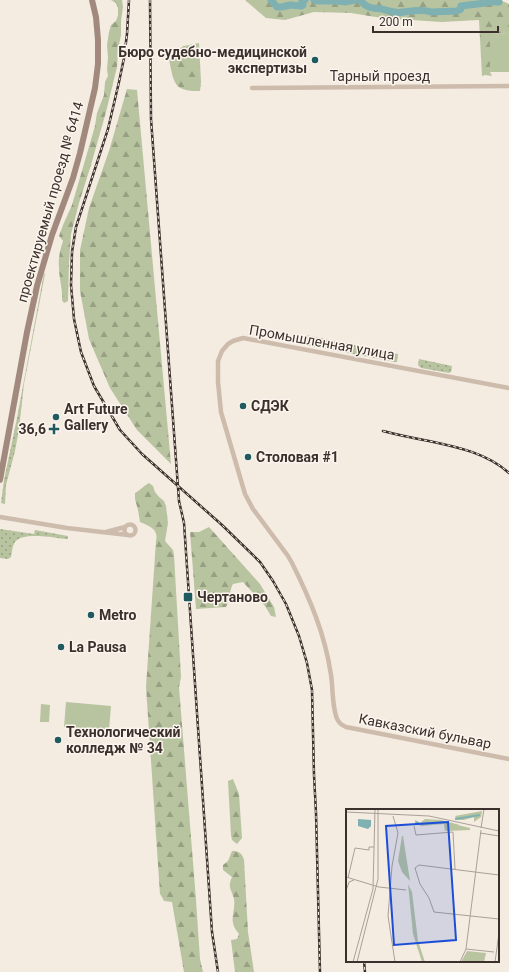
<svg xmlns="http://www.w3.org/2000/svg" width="509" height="972" viewBox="0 0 509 972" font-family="Roboto,sans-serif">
  <defs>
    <pattern id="grass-dots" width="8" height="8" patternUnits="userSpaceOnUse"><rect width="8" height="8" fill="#b8c4a0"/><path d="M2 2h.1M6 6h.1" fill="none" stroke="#97a083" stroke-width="1.8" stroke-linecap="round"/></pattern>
    <pattern id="forest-firs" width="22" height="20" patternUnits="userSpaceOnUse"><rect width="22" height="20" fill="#b8c4a0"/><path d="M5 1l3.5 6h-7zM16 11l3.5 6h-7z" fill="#97a083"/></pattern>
  </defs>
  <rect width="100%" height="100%" fill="#f4ebe1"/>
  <path fill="url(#grass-dots)" d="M44,273L45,274L24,384L19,429L15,451L6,485L5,504L1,503L4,480L17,418Z
    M306,335L398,354L397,362H395L306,345L305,343Z
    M419,359L452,366L451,372L449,373L421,368L418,365Z
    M0,529L34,534L35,530L68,536V539C55,538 23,531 15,542C12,546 12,553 11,557L8,559L0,558Z"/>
  <path fill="url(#forest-firs)" d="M111,0H122L123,7L121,21V35L118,50L117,67L106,112L91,165L79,203L71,234L69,262L68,301L64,303L62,300C63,289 59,279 59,268C58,259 60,250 63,241L59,236L63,225L72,205L95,126L97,113L104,95L105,82L108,76L107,70L108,57L107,45L109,32L111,25L116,21L118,15V8L116,3Z
    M245,0H500L509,4V34L490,33V72L492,76L485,75L482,76L479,20L441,22L382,18L351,13L314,12L285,20L266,18Z
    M199,43L201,82L200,91C193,91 180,91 176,84C172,78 170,63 168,55L184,46Z
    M127,89L137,90L171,464L137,430L110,388L89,339L80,291V250L89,208L109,151Z
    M149,483L153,486L155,492L159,497L164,501L166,506L168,523L165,541L173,550L174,555L181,677L179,687L196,900L200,959L203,972H184L172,902L164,901L162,897L160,894L146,687L156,541C159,529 149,526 140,522L138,510L135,499V493C141,490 143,486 149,483Z
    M209,527L260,584L274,607L276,617L271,616L265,606L243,582L233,584C229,591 230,600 226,607L196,609L190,532H199Z
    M233,779L239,794L242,838L237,844L232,840L231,835L228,781Z
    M232,851C239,851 242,853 244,860L248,932L254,972H235L231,940L237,939L239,934C227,920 236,913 234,899C232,890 227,888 232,877L223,870V865L228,861Z"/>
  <path fill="#b8c4a0" d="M490,33L509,34V72H490Z
    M66,702L111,706L109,730L64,727Z
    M41,704L50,705L49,722H40Z"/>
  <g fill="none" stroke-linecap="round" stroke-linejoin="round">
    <path stroke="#7fb0b2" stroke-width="7" d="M271,0L277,7H282L290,5L301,6L303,5L302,1L305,0
      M314,0L318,1H337L345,2L356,0
      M360,0C362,2 364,5 367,6C371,9 377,8 382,9C389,11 395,14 403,12C411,11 423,9 431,12L457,11L461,9V6L485,3L488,2H499"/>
    <path stroke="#cdbbac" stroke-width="4.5" d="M252,88L509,86
      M509,388L243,338L233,341L228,344L222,351L218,361V382L221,412L245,494L253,509L288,556L292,563C310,599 325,634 331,675C333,686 332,714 339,722C341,725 344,726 346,727L509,759
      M0,517L67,528L128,535
      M124.5 530a5.5 5.5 0 1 1 11 0a5.5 5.5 0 1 1-11 0Z
      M106,532L125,527"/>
    <path stroke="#a18a7d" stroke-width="6" d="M0,480L27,332L37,286L52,235L73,178L80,153L95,88L98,64V40L96,17L92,0"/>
    <g stroke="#3b302b" stroke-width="2.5">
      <path id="rail" d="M129,0L127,34L124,58L119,82L108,129L76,227L72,252L71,285L74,319L81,352L94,386L120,430L142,454L222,525L260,562L273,581L286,604L299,636L307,663L312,690L314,775L316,813L320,972
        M150,0L151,119L179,501L184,523L212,932L218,972
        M383,431C398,435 413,438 429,441C457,447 487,453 509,473
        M364,961L365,972"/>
    </g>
    <use href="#rail" stroke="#fbf5ee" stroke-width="1" stroke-dasharray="3" stroke-linecap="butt"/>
  </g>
  <g fill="#1f5a5e" stroke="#fbf5ee" stroke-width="1.5">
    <circle cx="315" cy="60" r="4"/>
    <circle cx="243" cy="406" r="4"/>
    <circle cx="56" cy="417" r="4"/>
    <path d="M52 423h4v4h4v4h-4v4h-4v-4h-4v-4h4z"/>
    <circle cx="248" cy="457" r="4"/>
    <rect x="183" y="592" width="10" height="10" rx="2"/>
    <circle cx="91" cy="615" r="4"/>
    <circle cx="61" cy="647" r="4"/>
    <circle cx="58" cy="740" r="4"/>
  </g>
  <g text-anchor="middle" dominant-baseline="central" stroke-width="3" stroke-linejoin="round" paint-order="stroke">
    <g font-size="14" font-weight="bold" fill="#3b302b" stroke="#fbf5ee" text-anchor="start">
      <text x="307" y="52" text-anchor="end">Бюро судебно-медицинской<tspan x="307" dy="16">экспертизы</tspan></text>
      <text x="251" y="406">СДЭК</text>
      <text x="64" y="409">Art Future<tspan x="64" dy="16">Gallery</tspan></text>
      <text x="46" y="429" text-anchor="end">36,6</text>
      <text x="256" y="457">Столовая #1</text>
      <text x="197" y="597">Чертаново</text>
      <text x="99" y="615">Metro</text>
      <text x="69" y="647">La Pausa</text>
      <text x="66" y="732">Технологический<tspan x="66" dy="16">колледж № 34</tspan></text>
    </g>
    <g font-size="14" fill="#3b302b" stroke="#fbf5ee">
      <text x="380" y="76">Тарный проезд</text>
      <text transform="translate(50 202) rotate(-74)">проектируемый проезд № 6414</text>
      <text transform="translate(322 342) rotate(10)">Промышленная улица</text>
      <text transform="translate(425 731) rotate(11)">Кавказский бульвар</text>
    </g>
  </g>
  <g transform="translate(346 809)">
    <rect width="153" height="153" fill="#f4ebe1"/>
    <path d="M136,2L135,8L128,13V8L118,11H111L109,7ZM79,10L95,11L114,16L103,17L99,22L98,15L75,17L69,14V11L74,14ZM56,27H57L64,72L56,63L52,52ZM62,75L66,83L72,132L79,153H76L67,125Z" fill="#b8c4a0"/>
    <path d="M121,142L140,144L138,153H115Z" fill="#b8c4a0"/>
    <path d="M103,14L124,19V21L100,22V17Z" fill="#b8c4a0"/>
    <path d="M12,10L25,11V17L22,20L12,17Z" fill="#7fb0b2"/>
    <path fill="none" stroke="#7fb0b2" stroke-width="2" d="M109,10L134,6M70,13L74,15L101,13"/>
    <path fill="none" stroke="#aaa098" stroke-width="1" d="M0,3L83,7L153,22M47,7L52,24L46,57L42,107L49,153M68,17L70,26L107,23L109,60M135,19L138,0M134,24L153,27M153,66L73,56L69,59L74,75L83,89L88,103L153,110M0,68L33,78L60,81M2,69L9,39L23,41V38H28M0,82L3,73L8,71M120,140L148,143M7,153L27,80L29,0M11,153L32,70V0M114,153L120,140L135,21M149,153L153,124"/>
    <path fill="#1d4ed8" fill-opacity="0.15" stroke="#1d4ed8" stroke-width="2" d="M102,13L110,131L48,136L40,17Z"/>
    <rect width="153" height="153" fill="none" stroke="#3b302b" stroke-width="2"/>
  </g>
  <path d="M373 26v6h125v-6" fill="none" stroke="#3b302b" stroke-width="2"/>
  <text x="379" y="26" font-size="12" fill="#3b302b" stroke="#fbf5ee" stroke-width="3" paint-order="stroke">200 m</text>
</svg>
